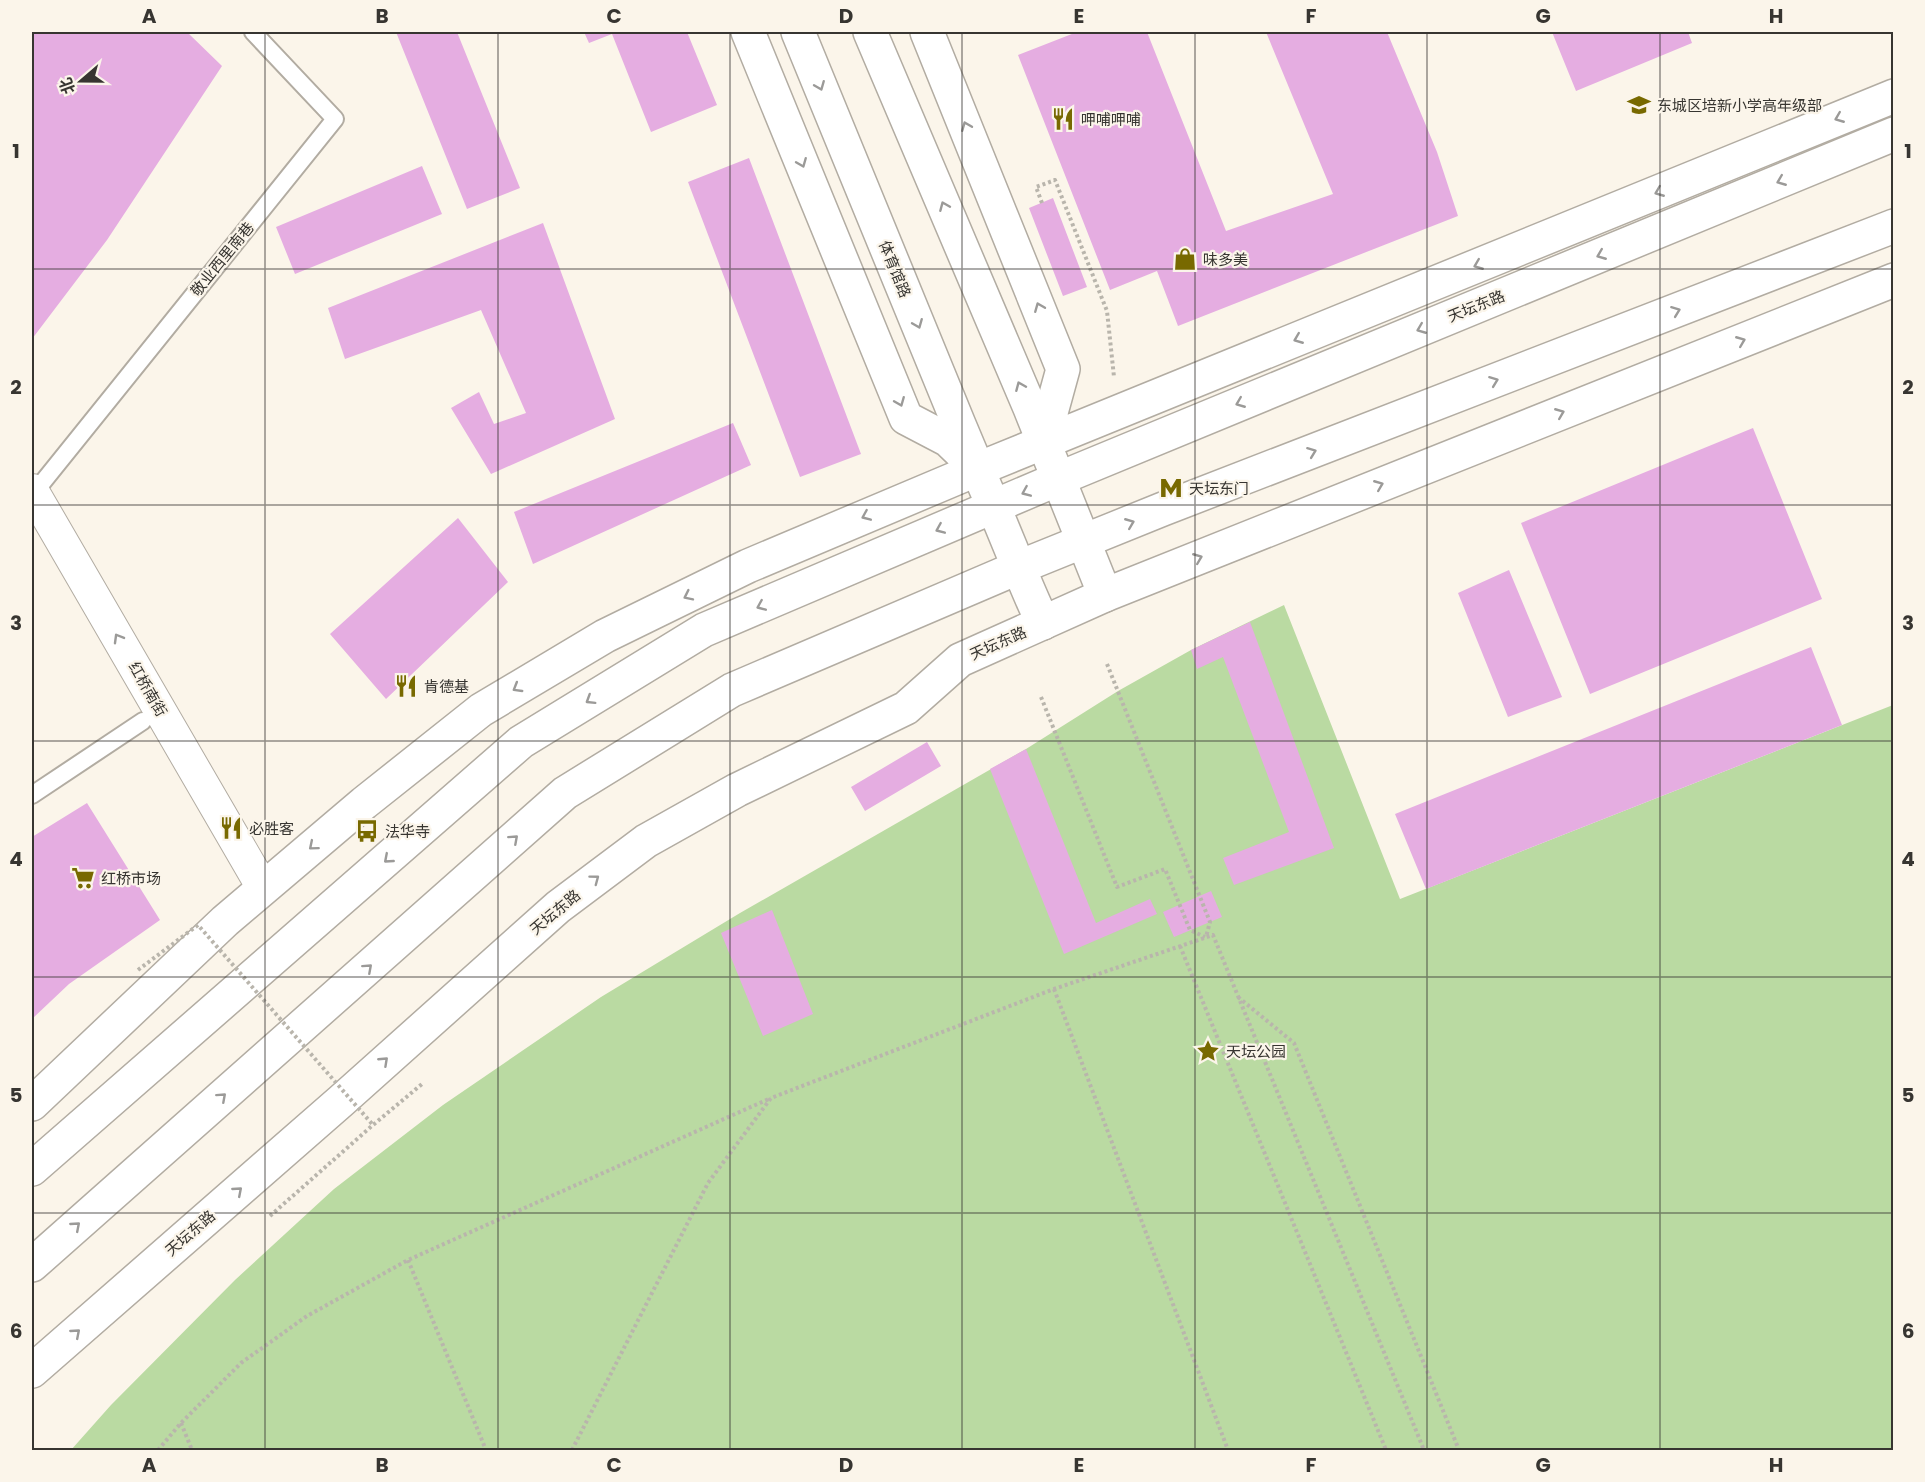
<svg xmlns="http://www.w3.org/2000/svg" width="1925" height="1482" viewBox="0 0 1925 1482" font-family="Poppins,'Noto Sans SC',sans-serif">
  <rect width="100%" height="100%" fill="#fbf5ea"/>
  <path fill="#badaa2" d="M1284,605L1400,899L1893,705V1450H71L111,1405L235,1280L334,1189L443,1105L601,997L740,913L1026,749L1118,691L1191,650Z"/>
  <path fill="#e5ade1" d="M32,32H187L222,66L107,240L32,339Z
    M396,32H457L520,188L467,209Z
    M584,32H687L717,105L651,132L612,34L589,43Z
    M1077,32H1147L1226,231L1333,194L1266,32H1387L1437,152L1458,216L1178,326L1157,271L1110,290L1018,55Z
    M1552,32H1688L1692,43L1576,91Z
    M749,158L861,454L800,477L688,182Z
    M422,166L442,214L295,274L276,227Z
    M1053,198L1087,287L1063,296L1029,208Z
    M543,223L615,419L491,474L451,408L479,392L494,424L526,413L481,310L345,359L328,308Z
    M733,423L751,465L533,564L514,512Z
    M1753,428L1822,599L1590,694L1521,523Z
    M458,518L508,582L386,699L330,634Z
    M1509,570L1562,697L1508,717L1458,593Z
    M1250,622L1334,848L1234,885L1223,858L1289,832L1223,657L1197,669L1191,650Z
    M1811,647L1842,725L1426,889L1395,814Z
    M927,742L941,766L865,811L851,787Z
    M1026,749L1096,923L1150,899L1157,914L1064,954L990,769Z
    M87,803L160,920L69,984L32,1019V837Z
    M1211,891L1222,917L1174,937L1163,912Z
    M772,910L813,1014L763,1036L721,933Z"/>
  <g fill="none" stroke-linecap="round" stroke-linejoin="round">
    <g stroke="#b2aca2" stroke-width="20">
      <path id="service" d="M34,493L335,119L253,32
        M32,795L143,721"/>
    </g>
    <g stroke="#b2aca2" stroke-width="34">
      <path id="minor" d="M32,490L263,888"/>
    </g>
    <g stroke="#b2aca2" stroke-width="36">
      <path id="tertiary" d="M748,32L906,418L948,440L978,469
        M927,32L1063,369L1043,442
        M32,1104L225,921L364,803L481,710L605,636L748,566L978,469L1894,96
        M32,1371L341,1101L558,907L646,841L737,790L906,708L960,660L1105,595L1894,280"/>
    </g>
    <g stroke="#b2aca2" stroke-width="36">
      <path id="secondary" d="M798,32C860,184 922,337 986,489C1006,534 1022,579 1043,623
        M870,32L1030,408L1105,595"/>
    </g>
    <g stroke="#b2aca2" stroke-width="36">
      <path id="primary" d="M32,1169L521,742L704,630L1058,479L1894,134
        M32,1265L565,793L732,690L1017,568L1163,509L1894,226"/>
    </g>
    <path stroke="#b9b5ac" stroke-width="4" stroke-dasharray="3 3" stroke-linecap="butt" d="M1042,203L1036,187L1055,180L1107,311L1114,377
      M1107,664L1210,922L1206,937
      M1041,697L1117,887L1165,869L1190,930L1205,937
      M1180,946L1386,1450
      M1054,989L1228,1450
      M1238,997L1294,1043L1459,1450
      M270,1216L373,1125L422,1084
      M408,1260L486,1450
      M181,1423L192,1450
      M158,1450L181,1423L241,1363L307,1316L408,1260L771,1098
      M572,1450L708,1183L771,1098L1054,989L1213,935L1424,1450"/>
    <use href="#service" stroke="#fff" stroke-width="16"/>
    <use href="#minor" stroke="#fff" stroke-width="32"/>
    <use href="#tertiary" stroke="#fff" stroke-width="33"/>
    <use href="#secondary" stroke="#fff" stroke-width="33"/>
    <use href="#primary" stroke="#fff" stroke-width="33"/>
    <path stroke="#b9b5ac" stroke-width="4" stroke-dasharray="3 3" stroke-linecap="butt" d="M138,970L198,925L373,1125"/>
  </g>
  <defs><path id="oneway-chevron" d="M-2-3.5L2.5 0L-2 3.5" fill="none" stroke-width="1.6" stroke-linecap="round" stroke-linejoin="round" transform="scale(1.5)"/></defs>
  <g stroke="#9b9a98">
    <use href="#oneway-chevron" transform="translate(820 86) rotate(68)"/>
    <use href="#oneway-chevron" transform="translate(1839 118) rotate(158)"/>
    <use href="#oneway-chevron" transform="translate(966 126) rotate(-112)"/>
    <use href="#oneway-chevron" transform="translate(802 163) rotate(68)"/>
    <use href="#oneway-chevron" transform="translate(1781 181) rotate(158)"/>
    <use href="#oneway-chevron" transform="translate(1659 192) rotate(158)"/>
    <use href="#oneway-chevron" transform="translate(944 206) rotate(-113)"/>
    <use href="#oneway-chevron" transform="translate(1601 255) rotate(158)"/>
    <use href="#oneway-chevron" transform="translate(1478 265) rotate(158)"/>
    <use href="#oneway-chevron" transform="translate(1039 307) rotate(-112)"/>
    <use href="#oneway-chevron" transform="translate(1676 311) rotate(-21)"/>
    <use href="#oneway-chevron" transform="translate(918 324) rotate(68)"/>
    <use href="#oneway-chevron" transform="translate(1421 329) rotate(158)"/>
    <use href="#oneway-chevron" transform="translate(1298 339) rotate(158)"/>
    <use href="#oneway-chevron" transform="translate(1741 341) rotate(-22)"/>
    <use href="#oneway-chevron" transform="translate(1494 381) rotate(-21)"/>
    <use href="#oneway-chevron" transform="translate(1020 386) rotate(-113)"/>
    <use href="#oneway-chevron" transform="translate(900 402) rotate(68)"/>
    <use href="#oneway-chevron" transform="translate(1240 403) rotate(158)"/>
    <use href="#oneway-chevron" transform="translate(1560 413) rotate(-22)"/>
    <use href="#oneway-chevron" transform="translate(1312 452) rotate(-21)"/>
    <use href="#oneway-chevron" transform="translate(1379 485) rotate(-22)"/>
    <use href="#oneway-chevron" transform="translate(1026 492) rotate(157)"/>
    <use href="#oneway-chevron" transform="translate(866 516) rotate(157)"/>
    <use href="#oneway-chevron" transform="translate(1130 523) rotate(-22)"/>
    <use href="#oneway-chevron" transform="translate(940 529) rotate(157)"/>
    <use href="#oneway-chevron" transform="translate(1198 558) rotate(-22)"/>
    <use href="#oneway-chevron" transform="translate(688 596) rotate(154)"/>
    <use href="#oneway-chevron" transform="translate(761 606) rotate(157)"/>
    <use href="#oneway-chevron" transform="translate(118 638) rotate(-120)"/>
    <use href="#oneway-chevron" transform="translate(517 688) rotate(149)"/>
    <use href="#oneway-chevron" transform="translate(590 700) rotate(148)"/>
    <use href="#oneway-chevron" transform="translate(514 839) rotate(-42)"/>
    <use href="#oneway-chevron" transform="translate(313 846) rotate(140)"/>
    <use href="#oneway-chevron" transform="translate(388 859) rotate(139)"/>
    <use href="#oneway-chevron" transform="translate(595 879) rotate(-37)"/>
    <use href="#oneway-chevron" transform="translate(368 968) rotate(-42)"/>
    <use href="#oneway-chevron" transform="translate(384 1061) rotate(-43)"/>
    <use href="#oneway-chevron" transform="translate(222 1097) rotate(-42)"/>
    <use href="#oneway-chevron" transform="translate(238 1191) rotate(-41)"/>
    <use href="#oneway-chevron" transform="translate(76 1226) rotate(-41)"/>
    <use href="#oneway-chevron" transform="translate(76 1333) rotate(-41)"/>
  </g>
  <path fill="none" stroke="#373531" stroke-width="1.5" stroke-opacity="0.55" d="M265,32V1450M498,32V1450M730,32V1450M962,32V1450M1195,32V1450M1427,32V1450M1660,32V1450M32,269H1894M32,505H1894M32,741H1894M32,977H1894M32,1213H1894"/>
  <defs>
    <g id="school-bare" transform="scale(1.8)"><path d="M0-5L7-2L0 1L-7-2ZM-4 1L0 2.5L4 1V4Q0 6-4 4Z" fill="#786900" stroke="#fbf5ea" stroke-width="2.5" paint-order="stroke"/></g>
    <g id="restaurant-bare" transform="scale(1.8)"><path d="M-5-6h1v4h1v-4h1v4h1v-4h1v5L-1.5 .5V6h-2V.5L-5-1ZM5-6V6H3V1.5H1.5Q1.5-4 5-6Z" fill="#786900" stroke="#fbf5ea" stroke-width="2.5" paint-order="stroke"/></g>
    <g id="shop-bare" transform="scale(1.8)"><path d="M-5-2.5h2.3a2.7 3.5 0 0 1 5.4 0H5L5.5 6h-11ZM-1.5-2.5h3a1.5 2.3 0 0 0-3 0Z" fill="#786900" stroke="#fbf5ea" stroke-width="2.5" paint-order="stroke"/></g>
    <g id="metro-bare" transform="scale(1.8)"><path d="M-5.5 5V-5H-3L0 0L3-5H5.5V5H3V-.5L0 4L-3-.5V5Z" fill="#786900" stroke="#fbf5ea" stroke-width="2.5" paint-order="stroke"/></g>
    <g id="bus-bare" transform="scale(1.8)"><path d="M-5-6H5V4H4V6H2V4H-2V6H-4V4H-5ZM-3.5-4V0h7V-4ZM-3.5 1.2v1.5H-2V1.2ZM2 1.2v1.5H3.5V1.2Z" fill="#786900" stroke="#fbf5ea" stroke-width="2.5" paint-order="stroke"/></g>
    <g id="supermarket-bare" transform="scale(1.8)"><path d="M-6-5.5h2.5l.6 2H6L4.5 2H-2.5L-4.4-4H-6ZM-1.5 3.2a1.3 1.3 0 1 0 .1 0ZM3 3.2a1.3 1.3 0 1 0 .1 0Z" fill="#786900" stroke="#fbf5ea" stroke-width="2.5" paint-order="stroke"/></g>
    <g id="sight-bare" transform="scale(1.8)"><path d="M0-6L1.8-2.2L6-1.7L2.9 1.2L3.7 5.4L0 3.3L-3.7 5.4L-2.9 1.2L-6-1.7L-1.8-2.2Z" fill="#786900" stroke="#fbf5ea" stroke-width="2.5" paint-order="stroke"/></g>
  </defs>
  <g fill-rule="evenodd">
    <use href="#school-bare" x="1639" y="105"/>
    <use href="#restaurant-bare" x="1063" y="119"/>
    <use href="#shop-bare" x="1185" y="259"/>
    <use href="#metro-bare" x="1171" y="488"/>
    <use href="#restaurant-bare" x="406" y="686"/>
    <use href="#restaurant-bare" x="231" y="828"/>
    <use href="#bus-bare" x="367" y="831"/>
    <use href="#supermarket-bare" x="83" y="878"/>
    <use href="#sight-bare" x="1208" y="1051"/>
  </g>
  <g text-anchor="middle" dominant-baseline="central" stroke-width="4.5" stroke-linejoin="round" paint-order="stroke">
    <g font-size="15" fill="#373531" stroke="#fbf5ea" text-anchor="start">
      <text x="1657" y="105">东城区培新小学高年级部</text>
      <text x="1081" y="119">呷哺呷哺</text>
      <text x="1203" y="259">味多美</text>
      <text x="1189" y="488">天坛东门</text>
      <text x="424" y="686">肯德基</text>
      <text x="249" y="828">必胜客</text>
      <text x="385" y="831">法华寺</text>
      <text x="101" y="878">红桥市场</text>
      <text x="1226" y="1051">天坛公园</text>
    </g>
    <g font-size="15" fill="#373531" stroke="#fbf5ea">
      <text transform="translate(222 259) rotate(-51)">敬业西里南巷</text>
      <text transform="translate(895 269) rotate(68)">体育馆路</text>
      <text transform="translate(1476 306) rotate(-22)">天坛东路</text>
      <text transform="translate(998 643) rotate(-24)">天坛东路</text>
      <text transform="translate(148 689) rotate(60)">红桥南街</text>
      <text transform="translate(555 912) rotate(-40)">天坛东路</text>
      <text transform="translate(190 1233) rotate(-41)">天坛东路</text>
    </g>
  </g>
  <rect width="1925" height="1482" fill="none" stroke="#fbf5ea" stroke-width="66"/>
  <g transform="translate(81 81) rotate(250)" stroke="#fbf5ea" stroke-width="4.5" paint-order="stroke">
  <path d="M0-4.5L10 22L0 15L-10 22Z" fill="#373531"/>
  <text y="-9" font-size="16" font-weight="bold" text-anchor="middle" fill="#373531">北</text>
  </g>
  <rect x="33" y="33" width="1859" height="1416" fill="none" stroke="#373531" stroke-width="2"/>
  <g font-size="20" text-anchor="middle" font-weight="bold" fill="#373531">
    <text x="149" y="23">A</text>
    <text x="382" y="23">B</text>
    <text x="614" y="23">C</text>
    <text x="846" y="23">D</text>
    <text x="1079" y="23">E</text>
    <text x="1311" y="23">F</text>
    <text x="1543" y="23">G</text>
    <text x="1776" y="23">H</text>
    <text x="16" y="158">1</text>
    <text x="1908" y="158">1</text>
    <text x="16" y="394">2</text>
    <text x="1908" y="394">2</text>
    <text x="16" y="630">3</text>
    <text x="1908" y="630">3</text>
    <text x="16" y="866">4</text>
    <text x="1908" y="866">4</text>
    <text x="16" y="1102">5</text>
    <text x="1908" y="1102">5</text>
    <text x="16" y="1338">6</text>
    <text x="1908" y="1338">6</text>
    <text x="149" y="1472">A</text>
    <text x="382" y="1472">B</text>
    <text x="614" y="1472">C</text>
    <text x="846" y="1472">D</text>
    <text x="1079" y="1472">E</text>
    <text x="1311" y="1472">F</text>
    <text x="1543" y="1472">G</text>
    <text x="1776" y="1472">H</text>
  </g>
</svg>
